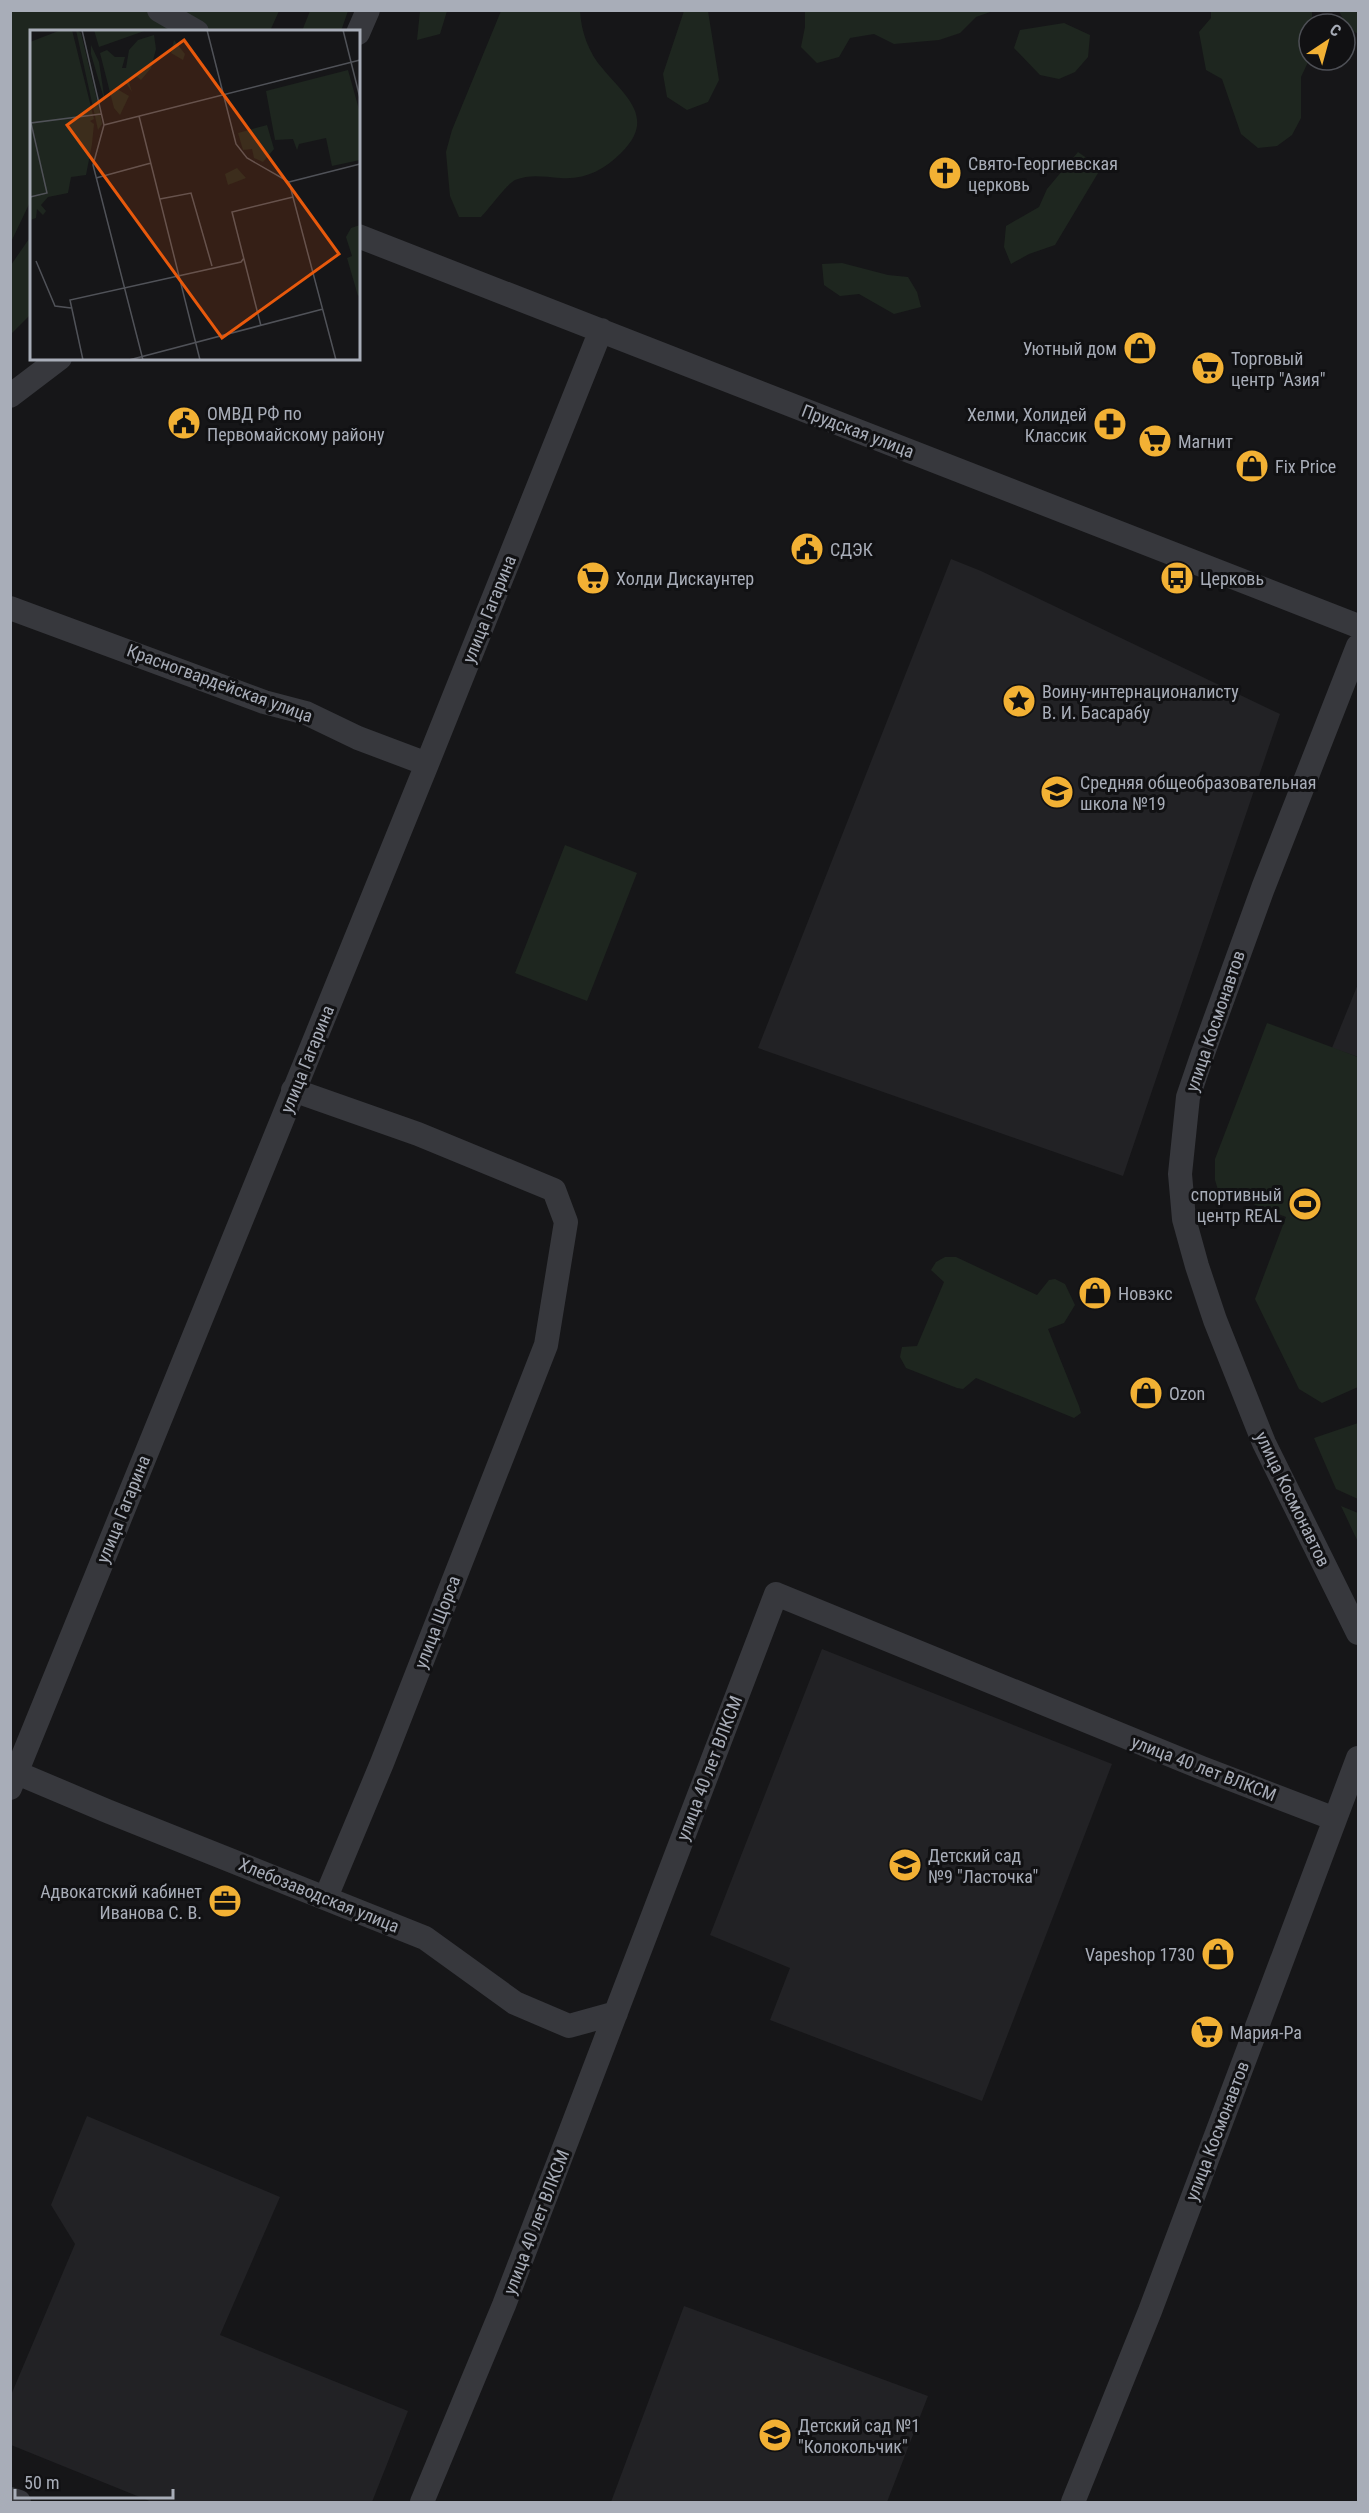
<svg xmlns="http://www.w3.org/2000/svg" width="1369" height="2513" viewBox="0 0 1369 2513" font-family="'Roboto Condensed',sans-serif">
  <rect width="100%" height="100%" fill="#161618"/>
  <path fill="#222225" d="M951,559L981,571L1280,714L1123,1176L758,1048Z
    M1358,984V1057L1332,1048Z
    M822,1649L1112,1764L982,2101L770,2020L790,1968L710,1935Z
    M87,2116L280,2197L220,2335L408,2411L372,2502H152L11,2445V2395L75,2244L51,2205Z
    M684,2306L928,2396L887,2502H611Z"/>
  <path fill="#1e261f" d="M11,11H279L270,31L32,32L31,200L11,242Z
    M310,11V10L348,11L341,31H302Z
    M420,11H447L440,34L417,40Z
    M501,11H580C581,31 589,54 603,69C625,96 657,118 621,153C604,170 585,180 560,178C544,177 531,174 515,180C507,184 489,209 481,217H459L450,196L446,152L452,130Z
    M684,11H708L719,80L708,102L687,110L667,97L663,74Z
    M805,11V10L993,11L976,17L960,33L939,40L894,44L874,34L850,38L839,57L817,63L801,47L805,27Z
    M1211,11H1312V24H1309V60L1301,77V118L1292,135L1277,146L1258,148L1241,134L1222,79L1206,70L1199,32L1211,18Z
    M1339,11H1358V34L1347,27Z
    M1064,23L1090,35L1088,57L1075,72L1059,79L1040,75L1014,48L1020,30Z
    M1078,152L1101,168L1055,245L1029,254L1011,264L1004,247L1006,226L1039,207L1047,189Z
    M31,236V314L11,334V265Z
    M842,263L888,275L908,277L917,292L921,307L894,314L859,294L840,296L824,285L822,264Z
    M565,845L637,873L587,1001L515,973Z
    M1267,1023L1358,1057V1387L1322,1403L1299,1389L1255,1299L1286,1217L1218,1190L1215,1180V1159Z
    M945,1257H956L1037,1295L1049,1280L1055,1279L1065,1284L1075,1305L1064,1323L1048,1329L1079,1406L1081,1413L1074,1418L976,1378L963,1389L957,1388L906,1368L900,1357L902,1347L917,1346L944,1282L931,1270L936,1262Z
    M1358,1423V1499L1336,1489L1314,1438Z
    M1341,1506L1358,1513V1542Z"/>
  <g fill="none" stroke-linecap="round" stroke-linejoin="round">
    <path stroke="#37383d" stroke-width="24" d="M159,10L197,32
      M358,33L368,10
      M358,236L1358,626
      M10,396L60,358
      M10,608L264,702L306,713L358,738L427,764
      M1358,646L1263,888L1203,1053L1188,1097L1180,1174L1184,1219L1197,1266L1215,1320L1264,1443L1358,1633
      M293,1090L418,1134L554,1190L566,1222L546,1345L382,1763L326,1897
      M10,1770L107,1811L425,1938L515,2003L569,2026L616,2013
      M10,1788L427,764L601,330
      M10,2499L19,2502
      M422,2502L504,2305L776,1594L1202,1768L1335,1819
      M1073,2502L1150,2311L1358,1758"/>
  </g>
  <defs>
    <g id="church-disc" transform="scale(1.725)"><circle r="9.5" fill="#f2b134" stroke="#111113"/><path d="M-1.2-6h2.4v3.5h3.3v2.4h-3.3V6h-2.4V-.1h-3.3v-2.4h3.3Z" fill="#111"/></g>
    <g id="shop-disc" transform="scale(1.725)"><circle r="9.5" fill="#f2b134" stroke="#111113"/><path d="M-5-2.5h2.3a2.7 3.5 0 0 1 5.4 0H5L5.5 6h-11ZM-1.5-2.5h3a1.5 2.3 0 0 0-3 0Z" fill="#111"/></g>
    <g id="supermarket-disc" transform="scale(1.725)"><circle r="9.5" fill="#f2b134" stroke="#111113"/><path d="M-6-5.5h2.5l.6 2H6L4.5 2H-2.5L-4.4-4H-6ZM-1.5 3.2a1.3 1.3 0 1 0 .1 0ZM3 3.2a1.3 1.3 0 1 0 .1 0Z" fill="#111"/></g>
    <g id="civic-disc" transform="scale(1.725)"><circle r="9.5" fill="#f2b134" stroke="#111113"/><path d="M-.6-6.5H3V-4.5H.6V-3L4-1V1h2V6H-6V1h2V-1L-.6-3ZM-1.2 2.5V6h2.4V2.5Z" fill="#111"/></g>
    <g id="pharmacy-disc" transform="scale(1.725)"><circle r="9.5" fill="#f2b134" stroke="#111113"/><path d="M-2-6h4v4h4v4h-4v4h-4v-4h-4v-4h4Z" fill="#111"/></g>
    <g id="bus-disc" transform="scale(1.725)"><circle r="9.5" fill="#f2b134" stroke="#111113"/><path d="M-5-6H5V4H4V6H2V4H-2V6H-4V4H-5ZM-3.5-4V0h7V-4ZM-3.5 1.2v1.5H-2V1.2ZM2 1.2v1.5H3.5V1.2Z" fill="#111"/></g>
    <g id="sight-disc" transform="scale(1.725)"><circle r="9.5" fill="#f2b134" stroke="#111113"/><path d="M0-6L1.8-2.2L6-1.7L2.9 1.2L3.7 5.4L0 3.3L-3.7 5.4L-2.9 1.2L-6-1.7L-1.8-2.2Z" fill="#111"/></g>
    <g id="school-disc" transform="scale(1.725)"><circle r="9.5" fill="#f2b134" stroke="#111113"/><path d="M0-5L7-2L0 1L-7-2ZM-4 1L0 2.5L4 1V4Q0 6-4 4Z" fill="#111"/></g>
    <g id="stadium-disc" transform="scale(1.725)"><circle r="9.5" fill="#f2b134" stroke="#111113"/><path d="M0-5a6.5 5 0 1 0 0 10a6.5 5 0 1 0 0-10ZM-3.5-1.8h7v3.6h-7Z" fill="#111"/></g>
    <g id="office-disc" transform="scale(1.725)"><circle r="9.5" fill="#f2b134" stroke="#111113"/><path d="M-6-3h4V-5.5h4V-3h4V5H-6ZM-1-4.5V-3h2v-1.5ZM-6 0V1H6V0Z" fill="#111"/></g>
  </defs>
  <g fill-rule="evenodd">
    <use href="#church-disc" x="945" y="173"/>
    <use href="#shop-disc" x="1140" y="348"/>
    <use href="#supermarket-disc" x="1208" y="368"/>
    <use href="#civic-disc" x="184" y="423"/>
    <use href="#pharmacy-disc" x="1110" y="424"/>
    <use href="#supermarket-disc" x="1155" y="441"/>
    <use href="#shop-disc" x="1252" y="466"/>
    <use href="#civic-disc" x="807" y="549"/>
    <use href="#supermarket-disc" x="593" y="578"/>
    <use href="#bus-disc" x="1177" y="578"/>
    <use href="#sight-disc" x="1019" y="701"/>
    <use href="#school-disc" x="1057" y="792"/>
    <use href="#stadium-disc" x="1305" y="1204"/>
    <use href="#shop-disc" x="1095" y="1293"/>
    <use href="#shop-disc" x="1146" y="1393"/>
    <use href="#school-disc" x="905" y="1865"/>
    <use href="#office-disc" x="225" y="1901"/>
    <use href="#shop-disc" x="1218" y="1954"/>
    <use href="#supermarket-disc" x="1207" y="2032"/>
    <use href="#school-disc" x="775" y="2435"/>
  </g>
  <g text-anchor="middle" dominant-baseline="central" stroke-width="6" stroke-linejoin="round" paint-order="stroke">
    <g font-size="18" fill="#a8adb8" stroke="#111113" text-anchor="start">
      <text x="968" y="163">Свято-Георгиевская<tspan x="968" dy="21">церковь</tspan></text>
      <text x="1117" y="348" text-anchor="end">Уютный дом</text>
      <text x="1231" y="358">Торговый<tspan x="1231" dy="21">центр "Азия"</tspan></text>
      <text x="207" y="413">ОМВД РФ по<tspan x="207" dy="21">Первомайскому району</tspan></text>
      <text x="1087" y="414" text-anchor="end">Хелми, Холидей<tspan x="1087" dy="21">Классик</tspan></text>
      <text x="1178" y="441">Магнит</text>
      <text x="1275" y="466">Fix Price</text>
      <text x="830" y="549">СДЭК</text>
      <text x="616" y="578">Холди Дискаунтер</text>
      <text x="1200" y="578">Церковь</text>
      <text x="1042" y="691">Воину-интернационалисту<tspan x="1042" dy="21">В. И. Басарабу</tspan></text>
      <text x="1080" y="782">Средняя общеобразовательная<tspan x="1080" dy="21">школа №19</tspan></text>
      <text x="1282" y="1194" text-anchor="end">спортивный<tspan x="1282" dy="21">центр REAL</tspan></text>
      <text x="1118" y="1293">Новэкс</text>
      <text x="1169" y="1393">Ozon</text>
      <text x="928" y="1855">Детский сад<tspan x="928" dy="21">№9 "Ласточка"</tspan></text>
      <text x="202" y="1891" text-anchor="end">Адвокатский кабинет<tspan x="202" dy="21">Иванова С. В.</tspan></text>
      <text x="1195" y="1954" text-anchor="end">Vapeshop 1730</text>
      <text x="1230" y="2032">Мария-Ра</text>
      <text x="798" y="2425">Детский сад №1<tspan x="798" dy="21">"Колокольчик"</tspan></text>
    </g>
    <g font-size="18" fill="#a8adb8" stroke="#111113">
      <text transform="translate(858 431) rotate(21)">Прудская улица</text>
      <text transform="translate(489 609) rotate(-68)">улица Гагарина</text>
      <text transform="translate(220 683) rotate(20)">Красногвардейская улица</text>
      <text transform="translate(1215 1021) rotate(-71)">улица Космонавтов</text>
      <text transform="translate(307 1059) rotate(-68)">улица Гагарина</text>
      <text transform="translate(1293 1499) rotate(64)">улица Космонавтов</text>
      <text transform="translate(123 1509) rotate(-68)">улица Гагарина</text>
      <text transform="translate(437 1622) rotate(-69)">улица Щорса</text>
      <text transform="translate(709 1768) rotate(-69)">улица 40 лет ВЛКСМ</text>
      <text transform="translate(1204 1768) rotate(21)">улица 40 лет ВЛКСМ</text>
      <text transform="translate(319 1895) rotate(22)">Хлебозаводская улица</text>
      <text transform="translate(1217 2131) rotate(-69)">улица Космонавтов</text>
      <text transform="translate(536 2222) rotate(-69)">улица 40 лет ВЛКСМ</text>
    </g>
  </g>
  <g transform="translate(30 30)">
    <rect width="330" height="330" fill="#161618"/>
    <path d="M31,0H42L64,89L60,91L64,94L62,114L56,145L41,147L38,163L18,167L11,175L16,181L13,185L7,179L6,188L0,190V12ZM46,0L51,3L69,78L72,94L68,100ZM64,0H117L69,17ZM124,5L126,19L121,38L111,50L106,46L98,49L102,62L96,53L87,59L99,66L90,85L84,78L70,23L77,20L85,27H95L92,38H96L99,20L108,10ZM144,10L155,24L153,30L141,23ZM61,15L69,32L75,72L61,24ZM318,40L330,83V130L302,136L296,108L269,114L267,120L263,109L245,110L236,61ZM237,95L244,119L233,132L224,128L222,119L213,120L208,103ZM207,138L216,148L198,155L195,144ZM330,195V265L328,266L317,228L322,226L316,207L321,198Z" fill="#1e261f"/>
    <path fill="none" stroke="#505258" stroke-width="1.5" d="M52,0L74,95L63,135L113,330M177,0L206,114L217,128L259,152L306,330M313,0L330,68M109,86L170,330M74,95L330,30M66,148L121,133M259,152L330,134M0,167L17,163L1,93L71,84M130,169L161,163L182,236M6,231L25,276L41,278M231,296L202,182L263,167M53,330L40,270L211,232L214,228M99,330L293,279"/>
    <path fill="#e8590c" fill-opacity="0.15" stroke="#e8590c" stroke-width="3" d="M154,10L309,224L192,308L37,95Z"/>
    <rect width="330" height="330" fill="none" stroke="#a8adb8" stroke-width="3"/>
  </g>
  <rect width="1369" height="2513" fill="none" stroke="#a8adb8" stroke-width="24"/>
  <g transform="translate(1327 42) rotate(36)"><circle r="28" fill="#111113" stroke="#4d4f55" stroke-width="1.5"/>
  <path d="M0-4.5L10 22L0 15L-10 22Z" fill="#f2b134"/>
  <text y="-9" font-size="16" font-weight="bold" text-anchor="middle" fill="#a8adb8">С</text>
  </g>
  <path d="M15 2489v9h158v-9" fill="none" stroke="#a8adb8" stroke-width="3"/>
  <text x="24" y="2489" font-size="18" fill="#a8adb8" stroke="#111113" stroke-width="4.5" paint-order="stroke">50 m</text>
</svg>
